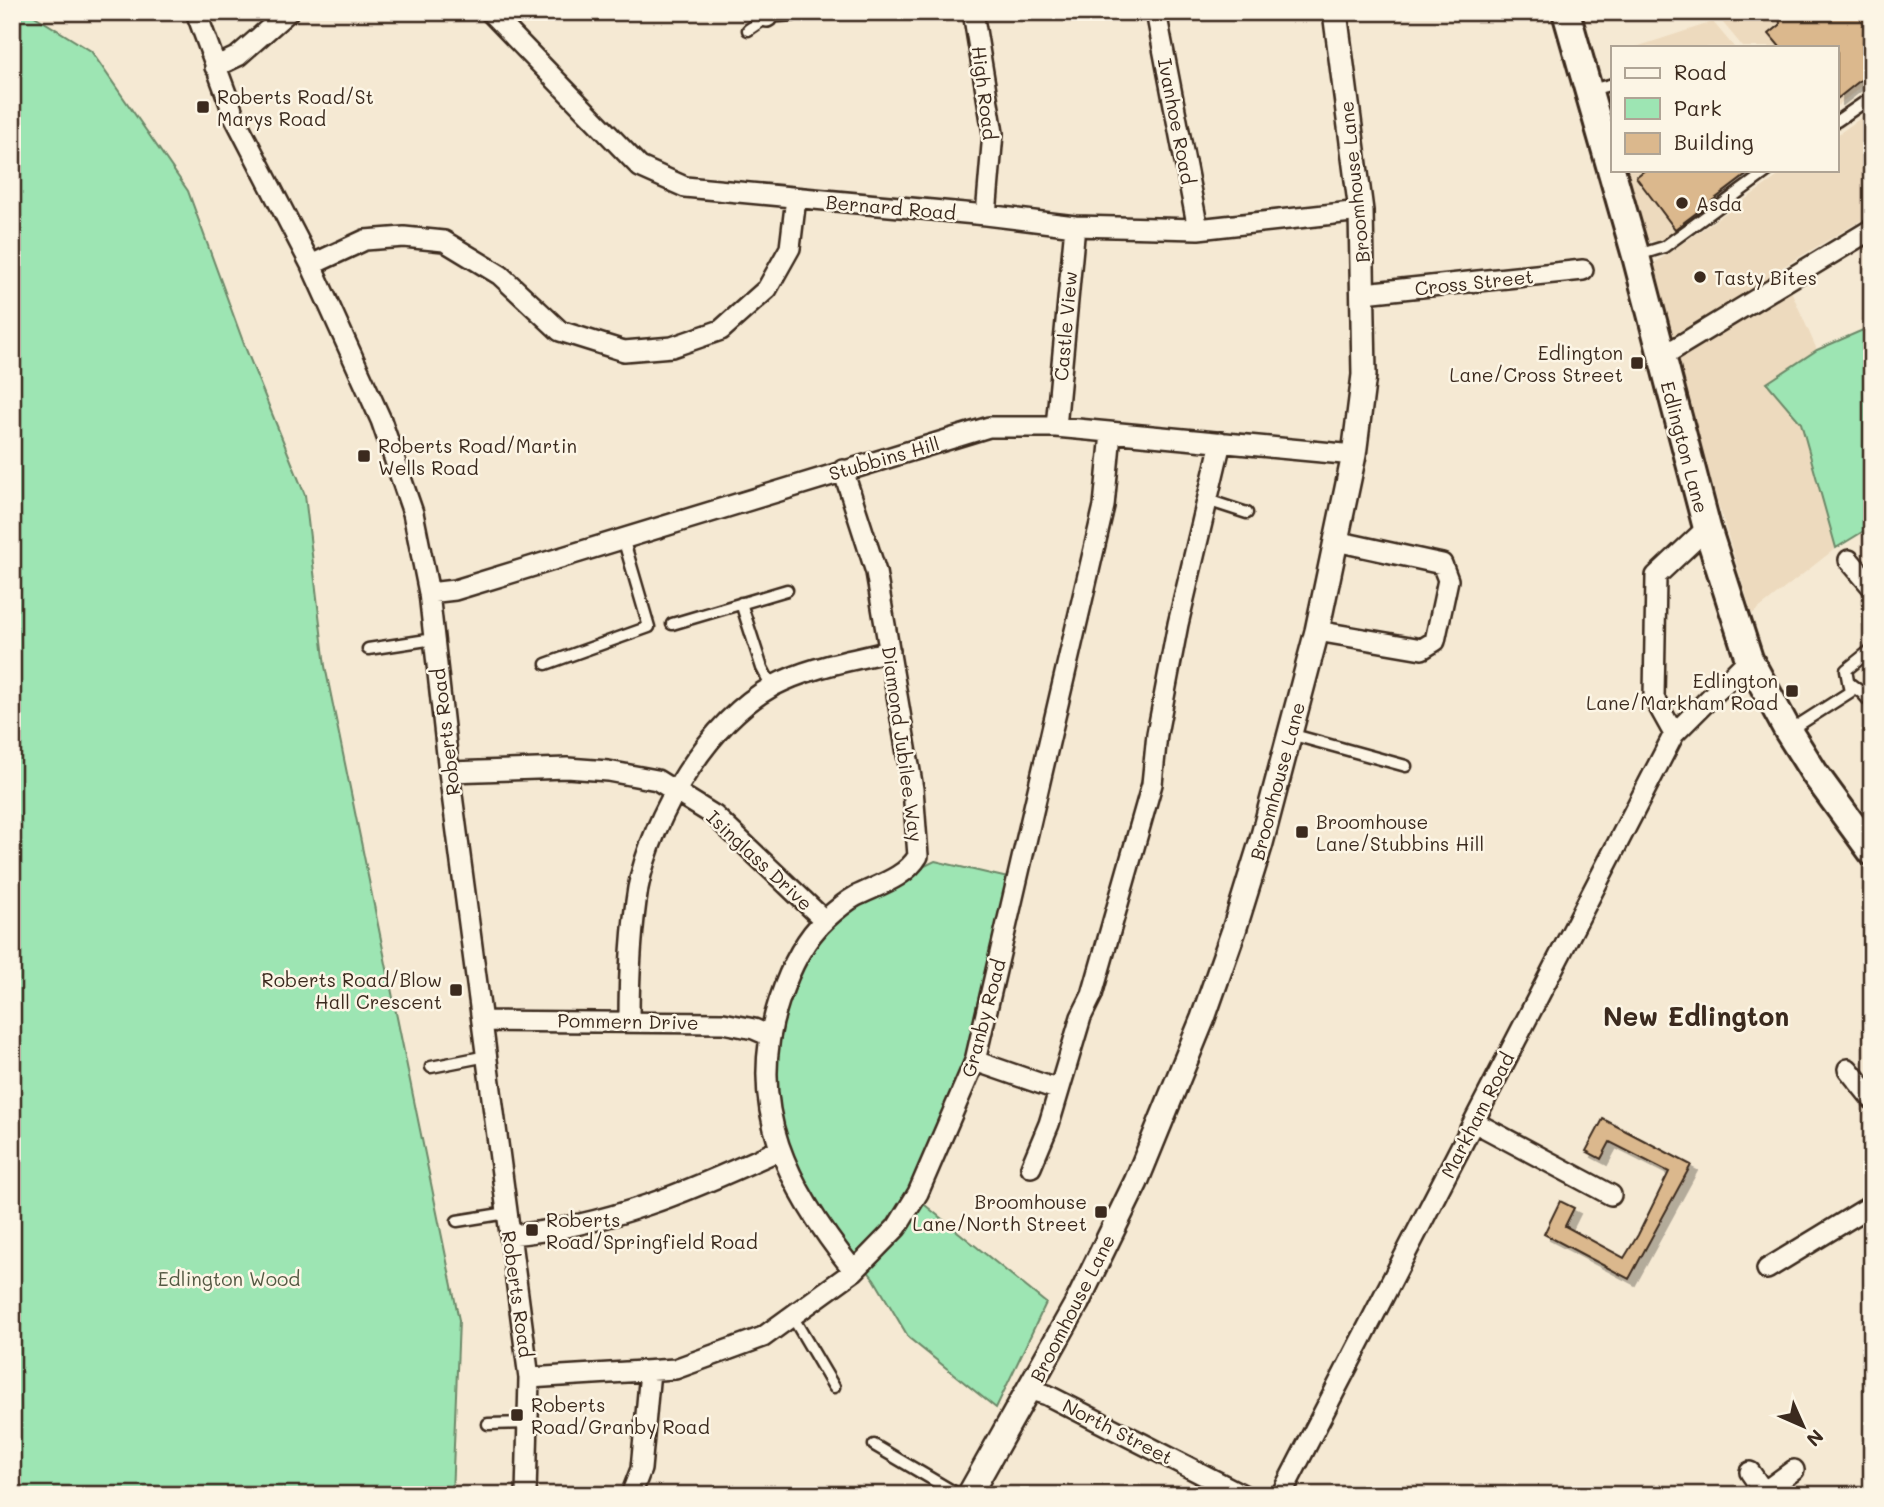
<svg xmlns="http://www.w3.org/2000/svg" width="1884" height="1507" viewBox="0 0 1884 1507" font-family="Mali,sans-serif">
  <defs>
    <filter id="shadow"><feDropShadow dx="6" dy="6" stdDeviation="0" flood-color="#0004"/></filter>
  </defs>
  <rect width="100%" height="100%" fill="#f5e9d3"/>
  <filter id="ink" filterUnits="userSpaceOnUse"><feTurbulence type="fractalNoise" baseFrequency=".0143" numOctaves="2"/><feDisplacementMap in="SourceGraphic" scale="14" xChannelSelector="R" yChannelSelector="G"/><feConvolveMatrix kernelMatrix="1 2 1 2 8 2 1 2 1" color-interpolation-filters="sRGB"/></filter>
  <g filter="url(#ink)">
    <path fill="#eddabe" d="M1714,12H1872V78L1837,106V47H1743Z
      M1713,22L1734,47H1636Z
      M1872,110V214L1781,268L1817,350L1767,383L1801,422L1836,548L1752,614L1646,269L1787,170H1837V135Z
      M1622,170H1754L1662,241H1637Z"/>
    <path fill="#9de5b3" stroke="#6c8868" stroke-width="2" d="M12,12H28L91,51L188,191L245,347L305,495L325,666L459,1320L452,1495H12Z
      M1863,330L1872,343V526L1836,548L1801,423L1767,383L1817,350Z
      M935,861L1008,878L969,1058L910,1193L1046,1303L996,1408L909,1338L874,1279L816,1206L783,1149L771,1074L785,989L842,906Z"/>
    <path fill="#dbb88d" stroke="#3b2a1e" stroke-width="2" filter="url(#shadow)" d="M1779,12H1872V71L1837,99V47H1780L1769,34L1780,25Z
      M1645,170H1753L1675,229L1636,177Z
      M1603,1119L1691,1165L1629,1279L1544,1234L1560,1201L1574,1208L1565,1226L1624,1258L1638,1235L1669,1172L1610,1142L1601,1159L1586,1151Z"/>
    <g fill="none" stroke-linecap="round" stroke-linejoin="round">
      <g stroke="#3b2a1e" stroke-width="15">
        <path id="service" d="M748,30L767,17L794,15
          M1591,90L1613,84
          M1837,121L1872,97
          M1638,255L1664,247L1769,170
          M1207,500L1247,513
          M741,603L762,668L772,687
          M672,624L787,590
          M368,649L434,639
          M546,664L649,627L623,538
          M1849,683L1862,693L1872,704
          M1789,731L1850,692L1846,670L1872,649
          M1290,734L1406,766
          M431,1067L487,1056
          M457,1221L507,1213
          M792,1316L834,1387
          M488,1424L529,1423
          M874,1445L959,1495"/>
      </g>
      <g stroke="#3b2a1e" stroke-width="24">
        <path id="minor" d="M196,12L235,118L311,265L381,420L413,513L429,593L449,772L529,1378L526,1495
          M490,12L640,167L685,187L986,215L1075,226L1198,229L1361,211
          M765,12L767,17
          M973,12L993,133L986,215
          M1156,12L1198,229
          M215,67L238,56L288,12
          M311,265L365,240L404,237L444,241L500,275L560,331L624,351L672,347L721,330L767,289L790,248L796,198
          M1364,293L1583,270
          M1661,357L1872,229
          M1056,427L1075,226
          M843,470L876,572L913,789L918,856C905,878 878,885 856,896C845,902 836,910 826,919C803,940 789,971 779,1001C744,1107 789,1190 854,1271
          M1849,560L1872,587
          M429,593L455,590L989,427H1056L1354,455
          M1317,631L1422,649L1435,641L1448,580L1442,564L1336,541
          M1674,734L1654,698L1656,576L1707,528
          M449,772L567,768L608,771L657,780L715,816L824,920
          M629,1020C629,976 631,932 638,888C652,816 708,722 773,686C809,667 850,661 890,651
          M484,1021L723,1023L754,1029L770,1036
          M975,1061L1059,1090
          M1848,1069L1872,1099
          M1474,1122L1611,1195
          M1031,1167L1049,1124L1081,1017L1092,995L1152,784L1157,734L1178,624L1221,442
          M510,1235C607,1227 692,1190 779,1150
          M1767,1269L1872,1205
          M529,1378L675,1369L763,1337L854,1271L897,1227L918,1193L975,1061L1104,506L1111,433
          M1030,1390L1047,1395L1243,1495
          M1750,1472L1766,1495
          M1764,1492L1794,1470
          M631,1495L641,1469L650,1371
          M1281,1495L1674,734L1749,659"/>
      </g>
      <g stroke="#3b2a1e" stroke-width="28">
        <path id="tertiary" d="M969,1495L1077,1303L1136,1182L1203,1018L1234,930L1261,843L1317,631L1354,455L1364,375L1361,211L1335,12"/>
      </g>
      <g stroke="#3b2a1e" stroke-width="32">
        <path id="secondary" d="M1566,12L1636,256L1707,528L1749,659L1788,731L1815,774L1872,852"/>
      </g>
      <use href="#service" stroke="#fcf5e5" stroke-width="10"/>
      <use href="#minor" stroke="#fcf5e5" stroke-width="19"/>
      <use href="#tertiary" stroke="#fcf5e5" stroke-width="23"/>
      <use href="#secondary" stroke="#fcf5e5" stroke-width="26"/>
    </g>
  </g>
  <g fill="#3b2a1e" stroke="#fcf5e5" stroke-width="2.5">
    <rect x="196" y="100" width="14" height="14" rx="3.5"/>
    <circle cx="1682" cy="203" r="7"/>
    <circle cx="1700" cy="277" r="7"/>
    <rect x="1630" y="356" width="14" height="14" rx="3.5"/>
    <rect x="357" y="449" width="14" height="14" rx="3.5"/>
    <rect x="1785" y="684" width="14" height="14" rx="3.5"/>
    <rect x="1295" y="825" width="14" height="14" rx="3.5"/>
    <rect x="449" y="983" width="14" height="14" rx="3.5"/>
    <rect x="1094" y="1205" width="14" height="14" rx="3.5"/>
    <rect x="525" y="1223" width="14" height="14" rx="3.5"/>
    <rect x="510" y="1408" width="14" height="14" rx="3.5"/>
  </g>
  <g text-anchor="middle" dominant-baseline="central" stroke-width="5" stroke-linejoin="round" paint-order="stroke">
    <g font-size="19" fill="#3b2a1e" stroke="#fcf5e5">
      <text transform="translate(985 93) rotate(83)">High Road</text>
      <text transform="translate(1177 121) rotate(79)">Ivanhoe Road</text>
      <text transform="translate(1354 182) rotate(-96)">Broomhouse Lane</text>
      <text transform="translate(891 207) rotate(5)">Bernard Road</text>
      <text transform="translate(1474 282) rotate(-6)">Cross Street</text>
      <text transform="translate(1065 326) rotate(-85)">Castle View</text>
      <text transform="translate(1685 447) rotate(75)">Edlington Lane</text>
      <text transform="translate(884 458) rotate(-16)">Stubbins Hill</text>
      <text transform="translate(445 732) rotate(-97)">Roberts Road</text>
      <text transform="translate(903 744) rotate(82)">Diamond Jubilee Way</text>
      <text transform="translate(1277 781) rotate(-75)">Broomhouse Lane</text>
      <text transform="translate(760 860) rotate(43)">Isinglass Drive</text>
      <text transform="translate(983 1018) rotate(-75)">Granby Road</text>
      <text transform="translate(628 1021) rotate(1)">Pommern Drive</text>
      <text transform="translate(1477 1115) rotate(-63)">Markham Road</text>
      <text transform="translate(518 1294) rotate(82)">Roberts Road</text>
      <text transform="translate(1072 1308) rotate(-63)">Broomhouse Lane</text>
      <text transform="translate(1118 1431) rotate(27)">North Street</text>
    </g>
    <g font-size="19" fill="#3b2a1e" stroke="#fcf5e5" text-anchor="start">
      <text x="217" y="96">Roberts Road/St<tspan x="217" dy="22">Marys Road</tspan></text>
      <text x="1696" y="203">Asda</text>
      <text x="1714" y="277">Tasty Bites</text>
      <text x="1623" y="352" text-anchor="end">Edlington<tspan x="1623" dy="22">Lane/Cross Street</tspan></text>
      <text x="378" y="445">Roberts Road/Martin<tspan x="378" dy="22">Wells Road</tspan></text>
      <text x="1778" y="680" text-anchor="end">Edlington<tspan x="1778" dy="22">Lane/Markham Road</tspan></text>
      <text x="1316" y="821">Broomhouse<tspan x="1316" dy="22">Lane/Stubbins Hill</tspan></text>
      <text x="442" y="979" text-anchor="end">Roberts Road/Blow<tspan x="442" dy="22">Hall Crescent</tspan></text>
      <text x="1087" y="1201" text-anchor="end">Broomhouse<tspan x="1087" dy="22">Lane/North Street</tspan></text>
      <text x="546" y="1219">Roberts<tspan x="546" dy="22">Road/Springfield Road</tspan></text>
      <text x="531" y="1404">Roberts<tspan x="531" dy="22">Road/Granby Road</tspan></text>
    </g>
    <g font-size="19" fill="#545943" stroke="#fcf5e5">
      <text x="229" y="1278">Edlington Wood</text>
    </g>
    <g font-size="26" font-weight="bold" fill="#3b2a1e" stroke="#fcf5e5">
      <text x="1696" y="1016">New Edlington</text>
    </g>
  </g>
  <rect width="1884" height="1507" fill="none" stroke="#fcf5e5" stroke-width="42"/>
  <rect x="21" y="21" width="1842" height="1465" fill="none" stroke="#3b2a1e" stroke-width="2.5" filter="url(#ink)"/>
  <rect x="1611" y="46" width="228" height="126" fill="#fcf5e5" stroke="#afa495" stroke-width="2"/>
  <rect x="1625" y="68" width="35" height="10" fill="#fcf5e5" stroke="#afa495" stroke-width="2"/>
  <text x="1674" y="80" font-size="21" fill="#3b2a1e">Road</text>
  <rect x="1625" y="98" width="35" height="21" fill="#9de5b3" stroke="#afa495" stroke-width="2"/>
  <text x="1674" y="116" font-size="21" fill="#3b2a1e">Park</text>
  <rect x="1625" y="133" width="35" height="21" fill="#dbb88d" stroke="#afa495" stroke-width="2"/>
  <text x="1674" y="150" font-size="21" fill="#3b2a1e">Building</text>
  <g transform="translate(1803 1426) rotate(135)" stroke="#fcf5e5" stroke-width="5" paint-order="stroke">
  <path d="M0-5L12 26L0 18L-12 26Z" fill="#3b2a1e"/>
  <text y="-10" font-size="19" font-weight="bold" text-anchor="middle" fill="#3b2a1e">N</text>
  </g>
</svg>
